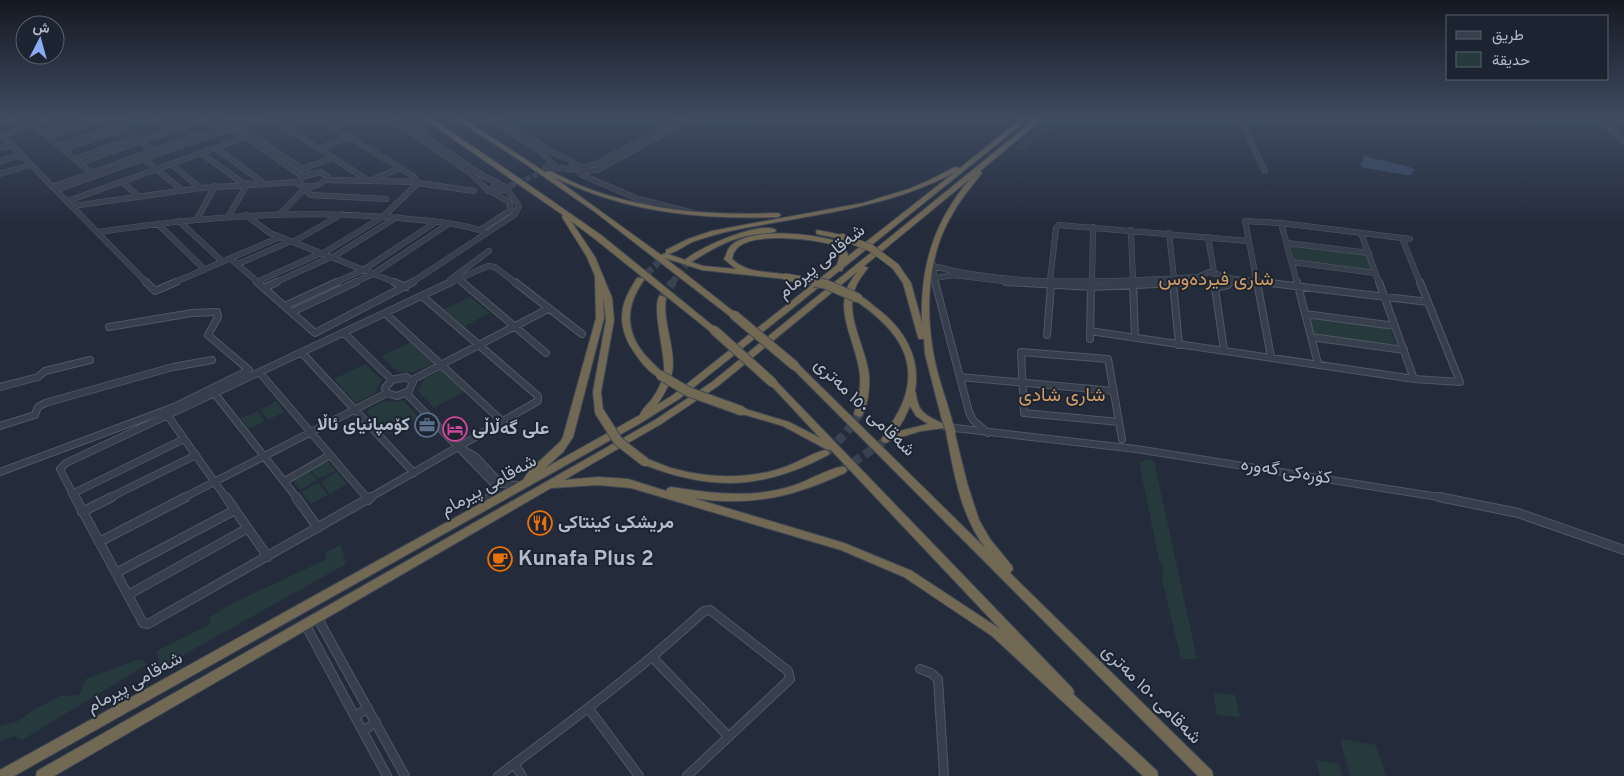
<svg xmlns="http://www.w3.org/2000/svg" width="1624" height="776" viewBox="0 0 1624 776" font-family="Overpass,Vazirmatn,sans-serif">
  <rect width="100%" height="100%" fill="#242c3c"/>
  <path fill="#26393d" d="M1053,116H1066L1024,151L1014,149Z
    M1291,245L1366,254L1372,270L1295,261Z
    M470,297L490,313L464,326L444,309Z
    M1310,317L1390,328L1396,345L1314,335Z
    M411,342L433,363L414,372H398L382,356Z
    M365,364L382,380L375,393L356,403L334,379Z
    M442,370L465,391L434,408L418,391L424,379Z
    M403,400L418,417L388,434L366,411L384,401L397,402Z
    M276,401L284,412L268,420L260,410Z
    M258,411L265,421L249,429L241,418Z
    M1150,459L1154,461L1197,659H1181L1162,579L1164,567L1159,560L1141,472L1140,462Z
    M327,460L336,471L318,479L310,469Z
    M309,470L317,480L300,490L291,479Z
    M337,472L347,484L330,494L321,482Z
    M316,484H319L328,495L311,504L301,492Z
    M341,545L346,564L160,668L157,651L211,624L209,618L229,605L325,560L326,552Z
    M136,660H142L146,665L22,740L14,736L0,741V726L18,721L35,709L60,696L79,695L86,679Z
    M1213,693L1235,695L1240,717L1217,715Z
    M1340,739L1376,745L1386,776H1350Z
    M1316,760L1339,764L1342,776H1320Z"/>
  <path fill="#384763" d="M1364,156L1410,167L1414,169L1411,175H1406L1365,168L1361,166Z"/>
  <g fill="none" stroke-linecap="round" stroke-linejoin="round">
    <path stroke="#3a4151" stroke-width="5" stroke-dasharray="5 2.5" stroke-linecap="butt" d="M512,185L550,169"/>
    <path stroke="#3a4151" stroke-width="7" stroke-dasharray="7 3" stroke-linecap="butt" d="M640,280L667,254
      M672,283L689,260"/>
    <path stroke="#3a4151" stroke-width="9" stroke-dasharray="9 4.5" stroke-linecap="butt" d="M662,298L673,282
      M828,451L846,433L859,414
      M842,470L886,440"/>
    <g stroke="#505764" stroke-width="6">
      <path id="minor-far2" d="M108,116L153,151
        M152,116L172,131
        M171,116L185,126
        M268,116L369,181L400,168
        M315,116L413,176L418,183L474,191
        M387,116L472,174L488,191
        M395,116L483,176L500,184
        M484,116L540,151L553,164L545,167
        M493,116L557,155L566,158
        M1238,116L1265,171
        M1597,116L1624,142
        M239,120L245,121L246,125L232,131L218,129L225,122Z
        M115,122L131,116
        M247,123L265,116
        M0,124L18,116
        M33,124L91,173
        M242,128L309,174
        M236,130L302,176
        M0,133L147,283
        M9,133L50,116
        M45,133L96,116
        M49,136L109,117
        M60,145L120,126
        M0,148L11,145
        M216,148L263,183
        M64,149L124,129
        M319,149L349,137
        M201,153L244,184
        M75,159L136,138
        M144,159L182,190
        M0,161L21,155
        M571,162L581,168L597,164L686,116
        M79,163L214,116
        M171,164L200,188
        M581,168L579,172L582,175L638,199L694,213
        M302,169L332,158
        M550,169C566,166 581,173 597,170L695,116
        M321,172L328,177C320,187 308,189 297,183L304,176Z
        M0,174L30,165
        M327,180L417,182
        M122,182L138,196
        M495,185L504,186L505,187L496,193L488,191Z
        M52,187L198,135
        M310,187L308,193L311,195L386,199
        M56,190L222,131
        M504,190L512,185
        M68,201L246,137
        M73,206L200,188L297,182
        M280,214L306,187
        M246,215L270,233L397,283
        M228,217L248,183
        M197,219L215,186
        M179,221L223,262
        M1281,223L1297,283
        M158,224L205,270
        M480,230L511,210L509,202L495,194
        M1131,230L1133,283
        M99,232C199,217 298,209 399,218C428,221 457,222 485,232
        M1169,233L1174,278
        M1361,233L1379,283
        M1208,237L1214,272
        M1402,238L1420,283
        M293,242L342,214
        M1287,243L1369,253
        M322,254L384,216L418,183
        M333,257L397,217
        M231,259L259,283
        M1292,262L1375,273
        M238,264L291,241
        M933,264L935,283
        M933,266C1019,289 1113,281 1200,277
        M935,278L953,275L1020,283
        M1227,278L1272,283
        M458,279L463,283
        M450,280L489,251
        M1050,281L1056,228L1059,225L1248,241
        M257,282L321,253
        M1092,282L1093,227
        M173,283L280,237
        M274,283L331,257
        M334,283L363,270L436,222
        M353,283L373,274L448,224
        M411,283L514,215L519,206L505,187
        M449,283L488,266L495,267L516,283
        M1173,283L1203,282
        M1205,283L1200,276L1209,272L1227,277L1229,283
        M1257,283L1245,221L1281,223L1410,239"/>
    </g>
    <g stroke="#505764" stroke-width="8">
      <path id="minor-far1" d="M146,282L155,291L176,282
        M257,282L315,333L413,282
        M394,282L406,287
        M462,282L546,353
        M515,282L582,334
        M935,282L969,412L973,420L988,433
        M1006,282L1091,287L1201,282
        M1133,282L1135,338
        M1203,282L1215,288L1228,285L1230,282
        M1257,282L1271,357
        M1261,282L1428,302
        M1297,282L1318,364
        M1379,282L1414,379
        M1173,283L1179,345
        M264,288L277,282
        M1215,288L1224,350
        M285,306L337,282
        M292,312L356,282
        M386,314L503,422
        M1305,314L1395,326
        M1090,331L1414,379L1460,382L1420,282
        M344,333L392,380
        M1047,335L1051,286
        M1311,337L1404,350
        M1090,339L1091,287
        M302,353L414,473
        M260,373L367,498
        M406,377L413,382L409,391L397,396L387,393L385,388L392,380Z
        M960,377L1114,391
        M412,380L548,309
        M0,387L38,377L45,371L90,360
        M406,393L494,484V492L489,498
        M215,394L297,498
        M168,416L226,498
        M1119,422L1024,413L1021,352L1108,359L1122,439
        M0,426L35,415L38,407L45,403L173,367L212,360
        M946,427L1136,449L1445,498
        M459,447L476,457L501,484L520,485
        M0,472L174,407L249,370L208,335L218,317L217,312L192,313L109,327
        M285,481L330,455
        M72,494L184,439
        M75,498L60,469L66,463L451,282
        M109,498L196,455
        M183,498L387,393
        M369,498L538,401V396L422,296"/>
    </g>
    <g stroke="#505764" stroke-width="10">
      <path id="minor" d="M75,497L143,623L148,624L371,497
        M226,497L268,557
        M296,497L318,528
        M366,497L368,500
        M1439,497L1518,513L1624,550
        M485,504L490,497
        M82,512L112,497
        M99,542L186,497
        M116,573L235,510
        M128,595L248,528
        M318,619L405,776
        M306,626L387,776
        M653,658L729,737
        M920,669L931,673L938,679L944,776
        M589,709L639,776
        M355,716L368,708
        M363,731L376,722
        M514,764L522,776
        M498,776C569,723 639,671 704,611L710,610L788,671L790,679L687,776"/>
    </g>
    <g stroke="#404754" stroke-width="2">
      <path id="highway" d="M420,116H428L532,187L601,235L718,330L714,333L711,332L595,239L571,221L595,257L612,298L614,320L601,392L603,411L599,414L595,411L593,392L606,320L603,296L604,318L573,437L563,452L545,468L640,415C642,409 648,404 652,399C657,392 661,385 663,376C653,381 634,353 629,344C625,336 622,326 622,318C622,302 629,291 637,278H643L644,280C626,305 624,330 645,355C651,362 658,368 664,374C666,352 652,314 659,296H662L666,298C664,309 666,319 668,330C675,363 677,376 657,405L673,395L837,265L840,255L837,246C817,239 747,230 735,251C733,253 733,256 732,259C747,274 769,271 789,275L790,277L786,279L702,270L665,258L738,315L734,317H731L595,212L524,163L451,116H459L545,172L550,171C563,177 575,184 589,189C649,211 714,216 778,213L781,215L778,217C698,220 624,212 552,176L661,255L666,253V250L688,239L712,231L863,203L909,189L932,179L955,167L960,168L1025,116H1032L843,268L842,271H839L679,399L639,424L14,776H0V770L523,480L529,471L561,441L563,437L596,318L595,276L587,257L562,217L563,215ZM955,172L847,257L848,255L843,243C819,234 746,225 729,248C727,251 726,256 724,259L736,269L703,266L691,262C708,252 723,242 742,237C753,234 764,234 775,232L776,230C761,220 698,248 685,260L668,254C677,252 684,246 692,242C703,238 714,235 725,232C803,215 883,211 955,172Z
        M1039,116H1046L980,171L982,173C972,186 961,198 953,213C927,255 925,310 934,357C938,378 946,399 952,420L950,422H944L942,420L925,354L924,339H919L918,337L903,283L891,266L892,264H898L911,283L922,323C920,266 934,221 971,178L864,266L868,268C864,273 860,278 857,284C842,313 866,346 869,375C870,389 868,403 862,416L859,417L854,414C858,401 861,389 860,376C858,346 834,313 849,284C852,279 855,275 858,271L718,386L661,424L564,480L598,477L628,479L666,491L668,488L671,487C714,494 757,499 798,484C809,480 836,465 845,467L847,470L845,473C792,497 752,507 693,498L844,543L912,571L1000,629L831,450L826,449L783,426L739,413L738,411L742,408L789,422L820,438L769,383L773,380L776,381L1072,688L1074,692L1073,694L1140,755L1157,771L1158,776H1143L992,636L904,577L841,550L631,488L598,485L551,488L54,776H36L37,771L655,420L712,382Z
        M817,230L842,235L846,237L842,239L817,234L816,232Z
        M855,296C863,295 869,302 875,307C903,327 921,356 915,391C917,395 916,399 918,403C921,415 934,419 944,424L946,426L944,428L921,431L891,440L886,443L883,442L881,440C889,426 899,414 904,399C920,353 889,324 855,300L854,298ZM910,406L916,416L928,424L896,432L904,419Z
        M795,363L798,364L986,549C960,515 954,472 946,432L948,430H954L967,483L979,520L990,539L1012,566L1013,569L1010,573L1212,771L1213,776H1198L792,368L791,366Z
        M825,450L828,451L830,453L828,455C762,490 711,491 642,464L640,462L642,460L645,458C654,461 662,465 671,468C706,478 747,480 782,468C797,463 810,454 825,450Z"/>
    </g>
    <use href="#minor-far2" stroke="#383f4c" stroke-width="5"/>
    <use href="#minor-far1" stroke="#383f4c" stroke-width="6"/>
    <use href="#minor" stroke="#383f4c" stroke-width="8"/>
    <use href="#highway" fill="#726955" fill-rule="evenodd"/>
    <g stroke="#404754" stroke-width="8" stroke-linecap="butt">
      <path id="highway-bridge-far1" d="M842,237L871,248L895,266
        M786,277L821,283"/>
    </g>
    <g stroke="#404754" stroke-width="11" stroke-linecap="butt">
      <path id="highway-bridge" d="M814,282L825,284L858,298
        M734,315L795,366
        M714,330L773,383
        M660,375L689,392L742,411
        M599,411L618,441L645,462
        M947,420L951,432"/>
    </g>
    <use href="#highway-bridge-far1" stroke="#726955" stroke-width="7"/>
    <use href="#highway-bridge" stroke="#726955" stroke-width="9"/>
  </g>
  <linearGradient id="sky" x2="0" y2="1"><stop stop-color="#141821"/><stop offset="0.52" stop-color="#3f4b61"/><stop offset="1" stop-color="#3f4b61" stop-opacity="0"/></linearGradient>
  <rect width="1624" height="225" fill="url(#sky)"/>
  <defs>
    <g id="office-ring" transform="scale(1.25)"><circle r="9.5" fill="#1d2431" stroke="#5c6f8a" stroke-width="1.5"/><path d="M-6-3h4V-5.5h4V-3h4V5H-6ZM-1-4.5V-3h2v-1.5ZM-6 0V1H6V0Z" fill="#5c6f8a"/></g>
    <g id="hotel-ring" transform="scale(1.25)"><circle r="9.5" fill="#1d2431" stroke="#d1479c" stroke-width="1.5"/><path d="M-6-4.5h1.5V1H6V5H4.5V3h-9V5H-6ZM-4 0a1.8 1.8 0 1 1 3.6 0ZM.5 0V-2.5h3Q6-2.5 6 0Z" fill="#d1479c"/></g>
    <g id="restaurant-ring" transform="scale(1.25)"><circle r="9.5" fill="#1d2431" stroke="#e8710a" stroke-width="1.5"/><path d="M-5-6h1v4h1v-4h1v4h1v-4h1v5L-1.5 .5V6h-2V.5L-5-1ZM5-6V6H3V1.5H1.5Q1.5-4 5-6Z" fill="#e8710a"/></g>
    <g id="cafe-ring" transform="scale(1.25)"><circle r="9.5" fill="#1d2431" stroke="#e8710a" stroke-width="1.5"/><path d="M-5.5-4.5H6V0H3Q3 3.5 0 3.5H-2.5Q-5.5 3.5-5.5 0ZM3-3.2v2h1.7v-2ZM-6 4.5H4V6H-6Z" fill="#e8710a"/></g>
  </defs>
  <g fill-rule="evenodd">
    <use href="#office-ring" x="427" y="425"/>
    <use href="#hotel-ring" x="455" y="429"/>
    <use href="#restaurant-ring" x="540" y="523"/>
    <use href="#cafe-ring" x="500" y="559"/>
  </g>
  <g text-anchor="middle" dominant-baseline="central" stroke-width="4" stroke-linejoin="round" paint-order="stroke">
    <g font-size="18" fill="#b4bac8" stroke="#1d2431">
      <text transform="translate(822 262) rotate(-39)">شەقامی پیرمام</text>
      <text transform="translate(864 408) rotate(44)">شەقامی ١٥٠ مەتری</text>
      <text transform="translate(1286 472) rotate(9)">کۆرەکی گەورە</text>
      <text transform="translate(489 486) rotate(-29)">شەقامی پیرمام</text>
      <text transform="translate(135 683) rotate(-29)">شەقامی پیرمام</text>
      <text transform="translate(1151 695) rotate(45)">شەقامی ١٥٠ مەتری</text>
    </g>
    <g font-size="18" font-weight="bold" fill="#b4bac8" stroke="#1d2431" text-anchor="start">
      <text x="410" y="425" text-anchor="end">کۆمپانیای ئاڵا</text>
      <text x="472" y="429">علی گەڵاڵی</text>
      <text x="558" y="523">مریشکی کینتاکی</text>
    </g>
    <g font-size="19" fill="#d29d65" stroke="#1d2431">
      <text x="1216" y="280">شاری فیردەوس</text>
      <text x="1062" y="396">شاری شادی</text>
    </g>
    <g font-size="21" font-weight="bold" fill="#b4bac8" stroke="#1d2431" text-anchor="start">
      <text x="518" y="559">Kunafa Plus 2</text>
    </g>
  </g>
  <rect x="1446" y="15" width="162" height="65" fill="#1d2431" stroke="#59606d"/>
  <rect x="1456" y="31" width="25" height="8" fill="#383f4c" stroke="#59606d"/>
  <text x="1492" y="40" font-size="15" fill="#b4bac8">طريق</text>
  <rect x="1456" y="52" width="25" height="15" fill="#26393d" stroke="#59606d"/>
  <text x="1492" y="65" font-size="15" fill="#b4bac8">حديقة</text>
  <g transform="translate(40 40) rotate(6)"><circle r="24" fill="#1d2431" stroke="#59606d"/>
  <path d="M0-4L9 19L0 12L-9 19Z" fill="#8bacf5"/>
  <text y="-8" font-size="14" font-weight="bold" text-anchor="middle" fill="#b4bac8">ش</text>
  </g>
</svg>
